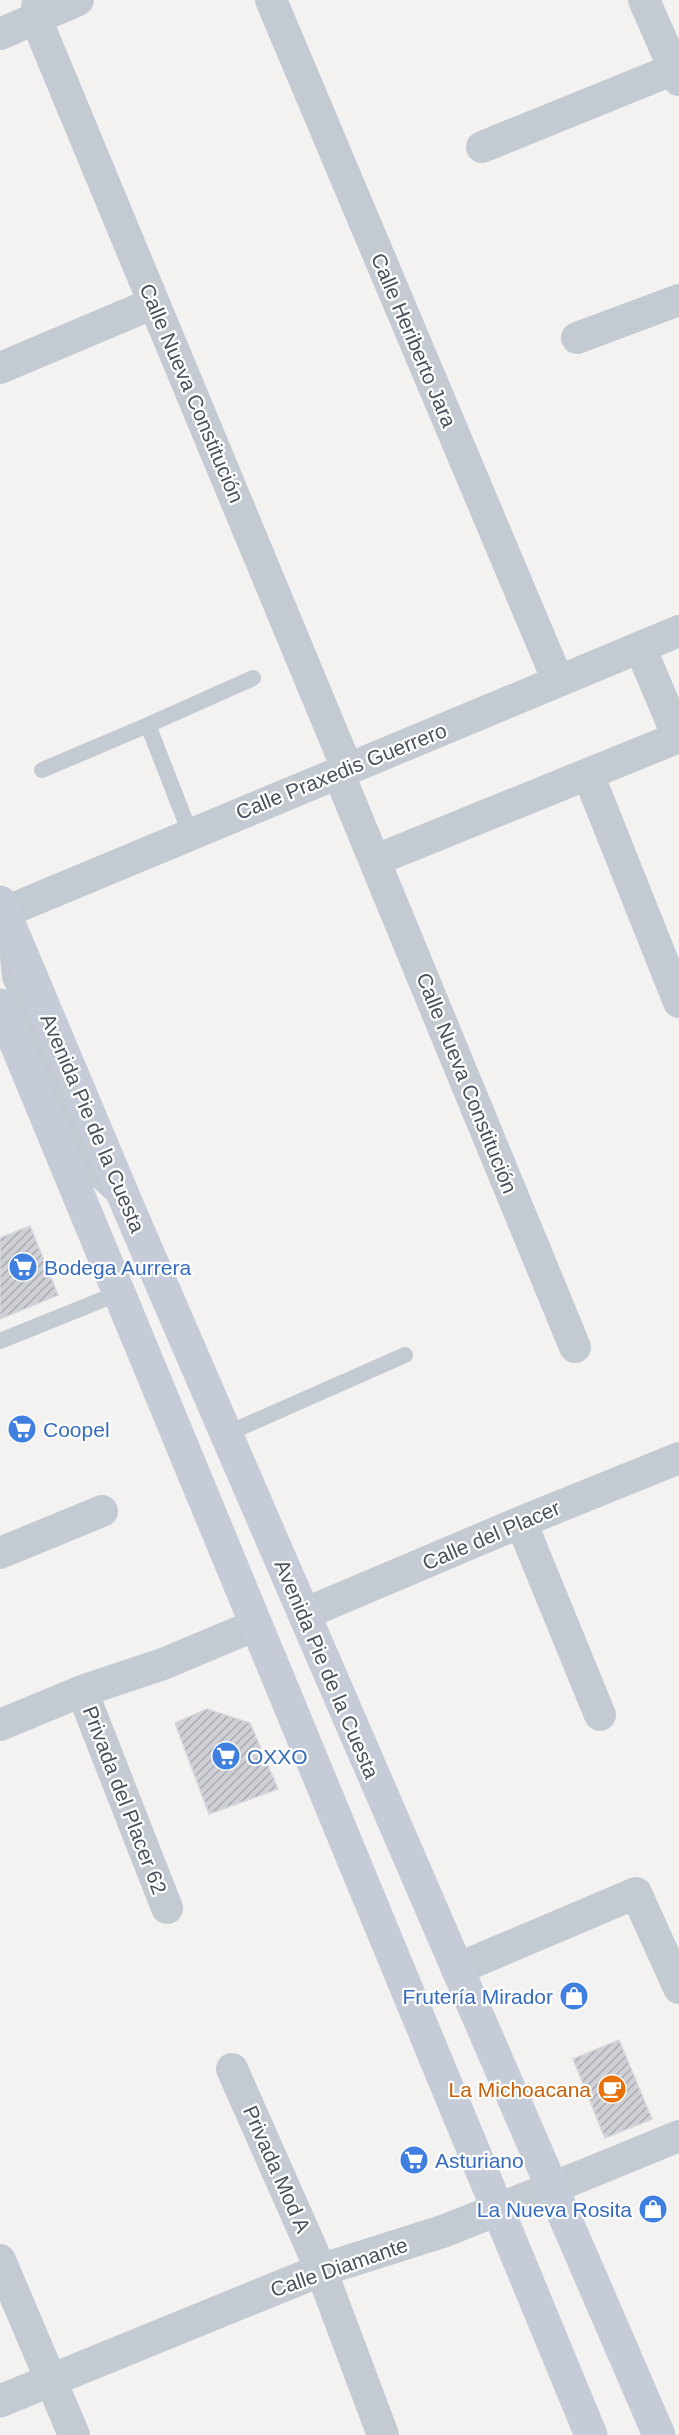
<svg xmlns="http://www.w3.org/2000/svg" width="679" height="2435" viewBox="0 0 679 2435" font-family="Helvetica,sans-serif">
  <defs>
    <pattern id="building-hatch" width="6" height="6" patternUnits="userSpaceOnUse" patternTransform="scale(1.5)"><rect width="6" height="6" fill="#ced0d5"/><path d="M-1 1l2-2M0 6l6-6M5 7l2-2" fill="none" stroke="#a9abb0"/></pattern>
  </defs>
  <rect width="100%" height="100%" fill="#f3f2f1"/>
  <path fill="url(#building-hatch)" stroke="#d6d7dc" stroke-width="1.5" d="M30,1226L58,1295L0,1319V1238Z
    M207,1709L250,1723L278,1789L209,1814L175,1723Z
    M619,2040L652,2119L605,2138L573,2059Z"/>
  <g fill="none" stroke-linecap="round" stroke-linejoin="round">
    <path stroke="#c3cad2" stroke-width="16" d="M148,725L253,678
      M42,770L148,725L190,833
      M7,946L10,978L92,1175L115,1196
      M0,1341L119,1293
      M226,1434L405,1355"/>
    <path stroke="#c3cad2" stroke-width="32" d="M38,0L36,19L347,768
      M271,0L558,681
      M644,0L679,80
      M0,34L78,0
      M482,147L679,67
      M577,338L679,300
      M0,368L154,303
      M640,647L678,737
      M338,772L575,1347
      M588,774L679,1002
      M376,860L679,737
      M0,914L679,631
      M521,1522L600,1715
      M0,1553L102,1511
      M304,1614L521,1522L679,1458
      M82,1691L167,1908
      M0,1725L82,1691L163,1664L256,1625
      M457,1969L636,1893L679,1988
      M232,2069L321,2270L383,2435
      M552,2188L679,2136
      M0,2260L74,2435"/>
    <path stroke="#c3cad2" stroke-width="33" d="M0,2401L321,2270L444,2231L552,2188"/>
    <path stroke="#c5ccd8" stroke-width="33" d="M0,902L129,1209L659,2435
      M0,1005L591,2435"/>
  </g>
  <defs>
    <g id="supermarket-disc" transform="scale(1.5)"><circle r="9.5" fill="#3f7fe0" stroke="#fff"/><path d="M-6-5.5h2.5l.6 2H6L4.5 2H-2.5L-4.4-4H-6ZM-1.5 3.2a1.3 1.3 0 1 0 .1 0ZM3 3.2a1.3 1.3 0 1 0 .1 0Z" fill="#fff"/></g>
    <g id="shop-disc" transform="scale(1.5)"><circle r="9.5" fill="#3f7fe0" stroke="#fff"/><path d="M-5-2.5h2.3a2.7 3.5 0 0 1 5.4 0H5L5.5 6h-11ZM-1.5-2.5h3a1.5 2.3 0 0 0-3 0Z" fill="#fff"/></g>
    <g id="cafe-disc" transform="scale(1.5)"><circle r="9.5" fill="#e8710a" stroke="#fff"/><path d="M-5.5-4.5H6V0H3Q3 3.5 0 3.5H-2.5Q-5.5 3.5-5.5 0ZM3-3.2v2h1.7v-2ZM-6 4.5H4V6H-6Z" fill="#fff"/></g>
  </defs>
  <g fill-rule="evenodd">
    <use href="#supermarket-disc" x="23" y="1267"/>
    <use href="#supermarket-disc" x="22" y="1429"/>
    <use href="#supermarket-disc" x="226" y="1756"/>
    <use href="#shop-disc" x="574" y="1996"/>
    <use href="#cafe-disc" x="612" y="2089"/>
    <use href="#supermarket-disc" x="414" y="2160"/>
    <use href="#shop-disc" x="653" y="2209"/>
  </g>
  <g text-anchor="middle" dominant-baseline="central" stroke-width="4.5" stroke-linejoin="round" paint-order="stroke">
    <g font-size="21" fill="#4a525e" stroke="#fff">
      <text transform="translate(414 340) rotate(67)">Calle Heriberto Jara</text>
      <text transform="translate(192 393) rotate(67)">Calle Nueva Constitución</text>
      <text transform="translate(341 771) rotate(-22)">Calle Praxedis Guerrero</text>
      <text transform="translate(467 1083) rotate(68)">Calle Nueva Constitución</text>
      <text transform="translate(93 1123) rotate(67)">Avenida Pie de la Cuesta</text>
      <text transform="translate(491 1535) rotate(-23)">Calle del Placer</text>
      <text transform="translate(327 1669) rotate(67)">Avenida Pie de la Cuesta</text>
      <text transform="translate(125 1800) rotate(69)">Privada del Placer 62</text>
      <text transform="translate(277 2169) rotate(66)">Privada Mod A</text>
      <text transform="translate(339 2267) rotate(-19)">Calle Diamante</text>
    </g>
    <g font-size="21" fill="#366cbe" stroke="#fff" text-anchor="start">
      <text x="44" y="1267">Bodega Aurrera</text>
      <text x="43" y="1429">Coopel</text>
      <text x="247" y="1756">OXXO</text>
      <text x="553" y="1996" text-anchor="end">Frutería Mirador</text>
      <text x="435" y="2160">Asturiano</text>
      <text x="632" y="2209" text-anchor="end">La Nueva Rosita</text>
    </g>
    <g font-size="21" fill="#c56008" stroke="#fff" text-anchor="end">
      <text x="591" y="2089">La Michoacana</text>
    </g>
  </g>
</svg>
